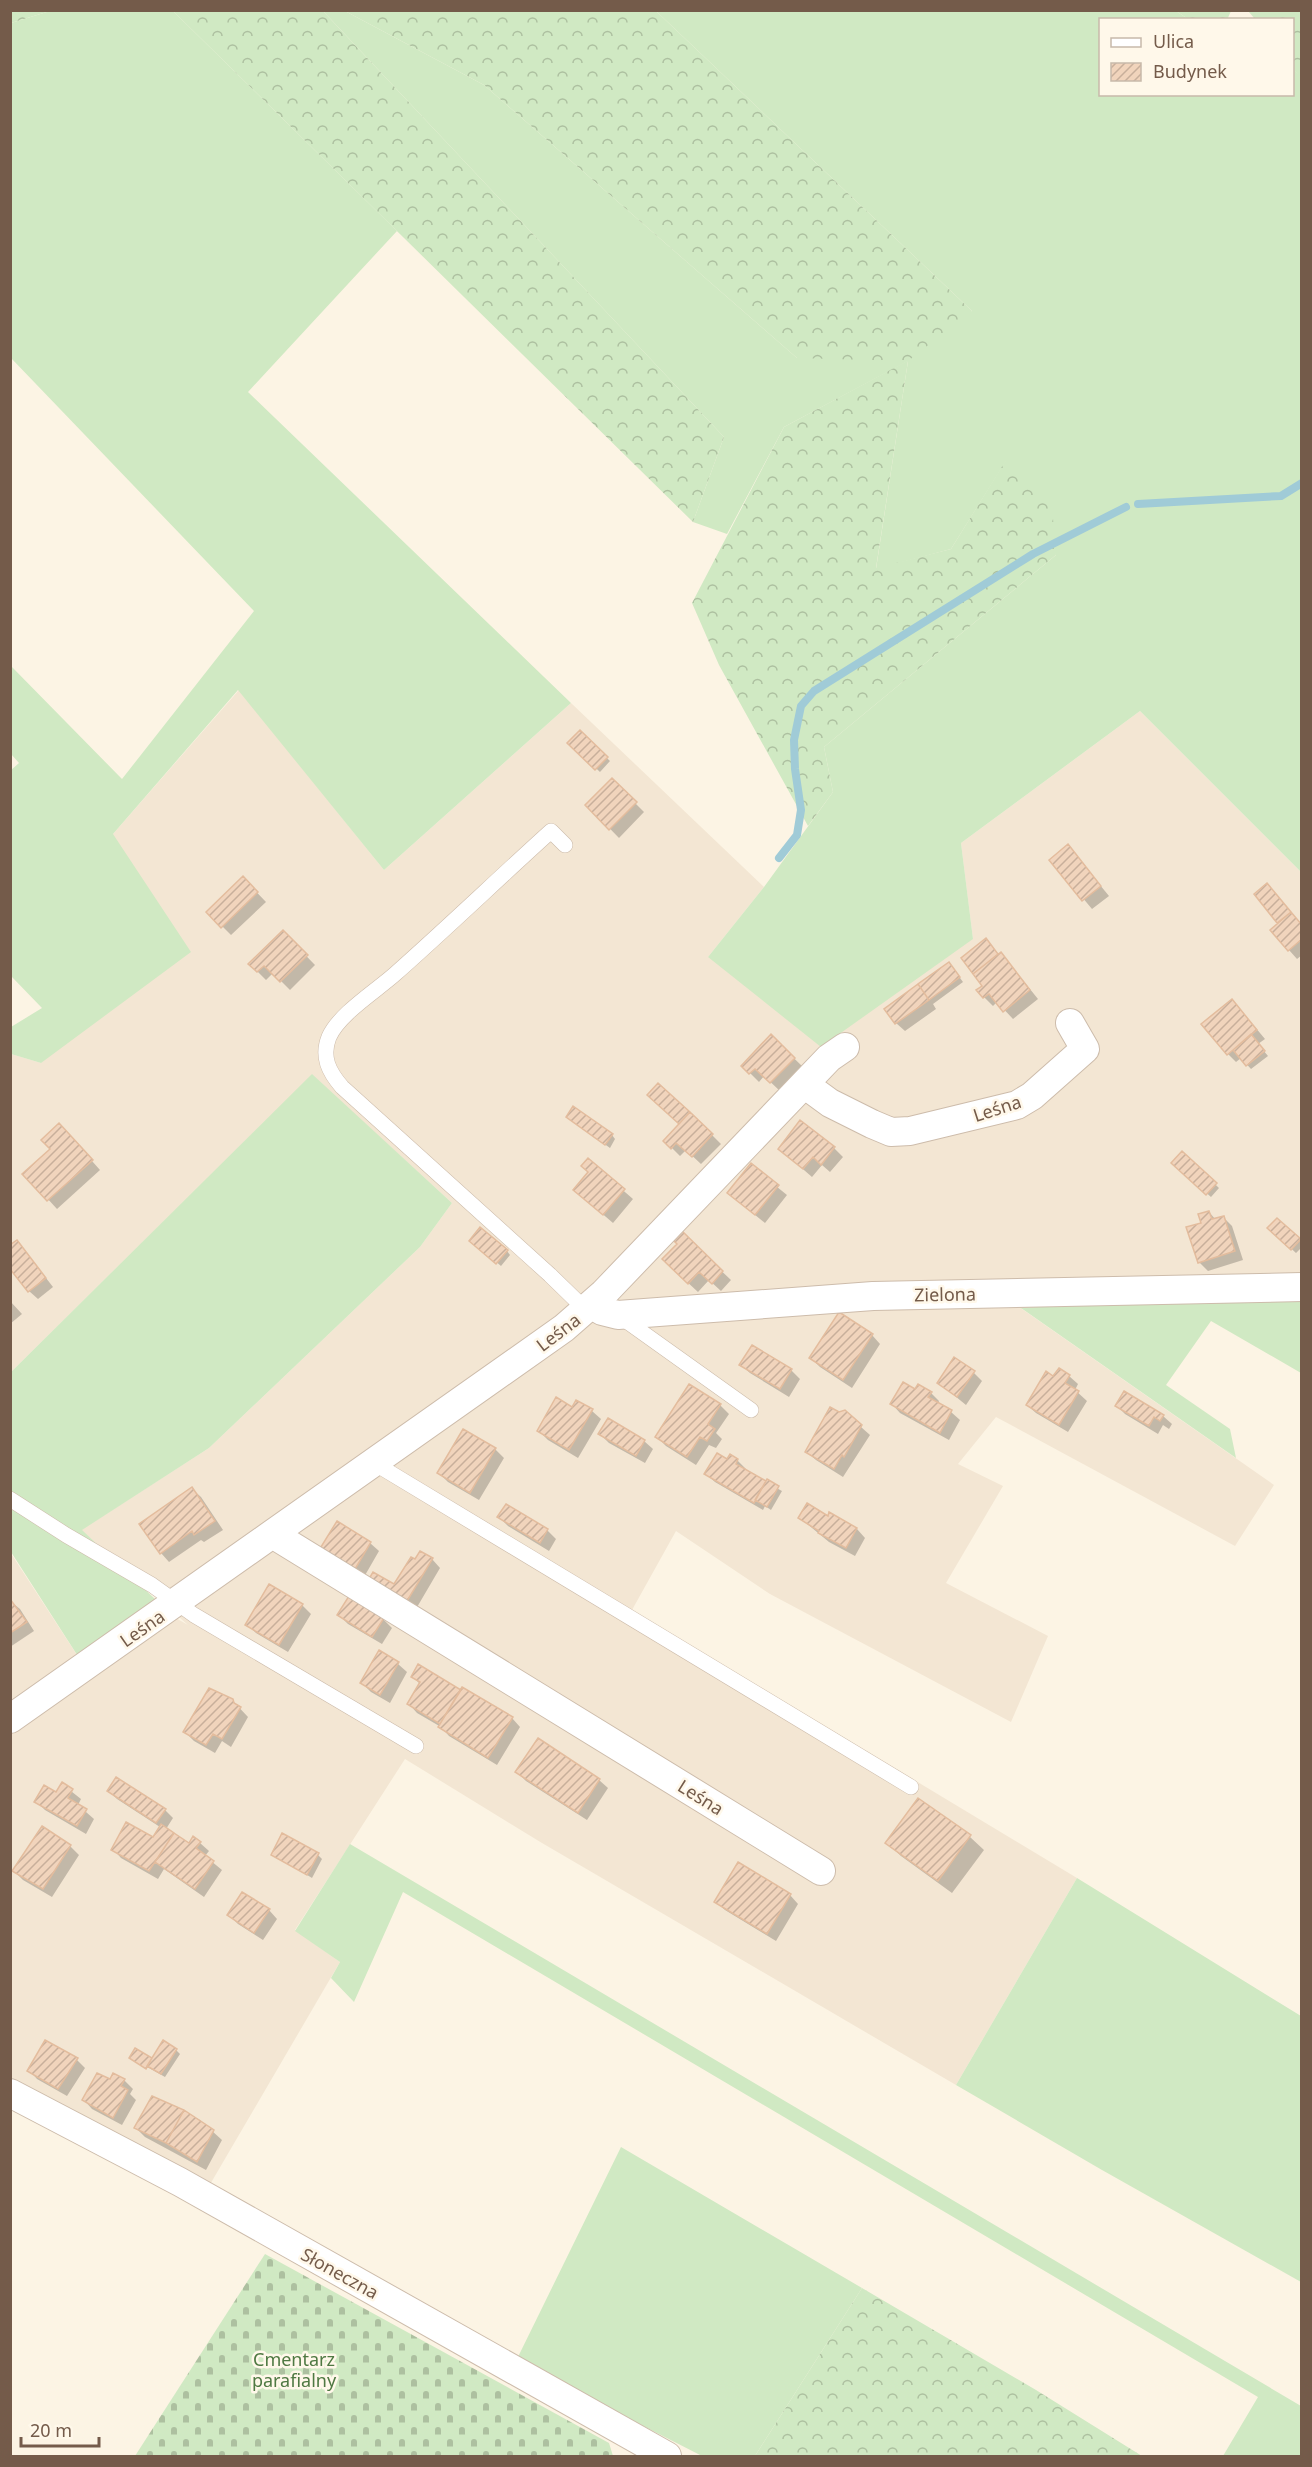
<svg xmlns="http://www.w3.org/2000/svg" width="1312" height="2467" viewBox="0 0 1312 2467" font-family="'Noto Sans',sans-serif">
  <defs>
    <pattern id="forest-crowns" width="20" height="18" patternUnits="userSpaceOnUse" patternTransform="scale(1.5)"><rect width="20" height="18" fill="#d0e9c3"/><path d="M2 6a3 3 0 1 1 6 0M12 15a3 3 0 1 1 6 0" fill="none" stroke="#adc0a0"/></pattern>
    <pattern id="cemetery-stones" width="16" height="16" patternUnits="userSpaceOnUse" patternTransform="scale(1.5)"><rect width="16" height="16" fill="#d0e9c3"/><path d="M2 7V4a2 2 0 0 1 4 0v3zM10 15v-3a2 2 0 0 1 4 0v3z" fill="#adc0a0"/></pattern>
    <pattern id="building-hatch" width="6" height="6" patternUnits="userSpaceOnUse" patternTransform="scale(1.5)"><rect width="6" height="6" fill="#f1d4bc"/><path d="M-1 1l2-2M0 6l6-6M5 7l2-2" fill="none" stroke="#c8af9b"/></pattern>
  </defs>
  <rect width="100%" height="100%" fill="#fcf4e4"/>
  <path fill="#f3e6d3" d="M239,690L384,870L571,703L764,887L708,957L973,939L961,843L1140,711L1301,872V1300L1022,1309L1274,1485L1235,1546L996,1417L958,1464L1003,1486L946,1583L1048,1636L1011,1722L770,1594L676,1531L632,1610L1077,1878L956,2085L542,1843L405,1759L295,1930L340,1962L205,2193L11,2084L10,1552L90,1675L174,1617L188,1625L81,1530L209,1448L420,1247L452,1203L312,1075L11,1372V1054L41,1063L113,834Z"/>
  <path fill="#d0e9c3" d="M50,11H173L397,231L248,392L571,703L384,870L238,690L113,834L191,952L41,1063L11,1054V1027L42,1008L11,976L10,771L19,763L11,754V666L122,779L254,611L11,358V23Z
    M323,11H345L484,85L797,358L972,311L656,11H1176L1188,19L1100,20V94H1292L1293,68L1302,79L1301,872L1140,711L961,843L973,939L821,1047L708,957L764,887L833,792L824,747L1056,555L1006,461L951,549L876,569L908,361L784,427L727,534L693,522L724,437Z
    M312,1074L452,1203L420,1247L209,1448L82,1530L174,1617L90,1675L11,1552V1372Z
    M1167,1299L1301,1300V1373L1211,1321L1166,1385L1230,1429L1236,1458L1021,1308Z
    M350,1844L1301,2406V2456H1223L1258,2397L403,1892L354,2002L331,1978L340,1962L295,1931Z
    M1077,1878L1301,2016V2282L1102,2170L956,2085Z
    M621,2147L862,2288L755,2456H702L516,2361Z"/>
  <path fill="url(#forest-crowns)" d="M11,10H50V11L11,23Z
    M173,11H323L724,437L693,522Z
    M345,11H656L972,311L908,361L876,568L951,549L1006,460L1051,494L1056,555L824,747L833,792L808,826L719,665L692,603L784,427L907,361L797,358L484,85Z
    M1176,11H1231L1227,20L1188,19Z
    M1248,11H1301V79L1293,68L1292,20L1255,19Z
    M862,2288L1036,2390L1142,2456H755Z"/>
  <path fill="url(#cemetery-stones)" d="M265,2254L609,2443L613,2456H135Z"/>
  <path fill="#0003" d="M580,732L610,761L600,772L570,743Z
    M612,780L644,812L619,838L587,805Z
    M1068,846L1109,896L1092,909L1051,860Z
    M243,878L266,902L231,935L208,912Z
    M1271,889L1302,925V955L1297,959L1289,950L1280,923L1256,894Z
    M283,932L315,965L290,990L273,973L266,980L250,964Z
    M990,944L999,955L1009,963L1038,999L1013,1019L997,1002L993,1006L978,991L984,986L963,958Z
    M952,967L963,982L933,1004L936,1009L905,1031L896,1023Z
    M1240,1009L1265,1039L1258,1044L1268,1056L1251,1069L1241,1058L1236,1062L1228,1054Z
    M771,1036L803,1067L780,1091L764,1076L759,1082L743,1066Z
    M571,1120L612,1135L615,1139L610,1148Z
    M68,1134L100,1170L57,1209L25,1174Z
    M712,1135L721,1144L701,1164L686,1150L680,1156L665,1141Z
    M834,1148L843,1157L830,1172L822,1165L812,1177L789,1157Z
    M1182,1153L1219,1188L1211,1197L1173,1163Z
    M588,1160L633,1199L613,1223L584,1198L590,1173Z
    M751,1166L787,1195L765,1223L738,1201Z
    M1209,1212L1216,1220L1224,1218L1232,1226L1243,1260L1208,1271L1199,1262L1203,1224Z
    M1277,1220L1302,1242V1247L1296,1253L1269,1228Z
    M679,1231L731,1280L721,1291L709,1280L698,1292L672,1268L679,1244Z
    M475,1244L507,1251L510,1255L501,1266Z
    M25,1251L53,1287L38,1299L29,1291Z
    M10,1301L22,1314L10,1324Z
    M872,1335L880,1344L852,1388L820,1367L811,1358Z
    M741,1365L791,1370L800,1379L789,1397L750,1373Z
    M974,1373L982,1381L966,1405L939,1383Z
    M1069,1376L1078,1384L1075,1390L1087,1401L1068,1432L1036,1413L1027,1405L1054,1378Z
    M915,1391L931,1393L939,1401L938,1404L951,1412L960,1420L949,1440L900,1413L892,1404Z
    M720,1405L729,1414L716,1433L722,1439L716,1448L709,1445L696,1465L666,1446L657,1437Z
    M1117,1406L1163,1416L1172,1424L1169,1429L1163,1425L1158,1434L1125,1414Z
    M573,1409L592,1411L601,1419L578,1458L548,1440L539,1431Z
    M861,1427L870,1435L843,1477L816,1460L807,1452Z
    M464,1431L495,1449L504,1458L479,1500L448,1482L439,1473Z
    M600,1434L644,1441L653,1449L645,1463L609,1443Z
    M737,1460L746,1469L745,1471L782,1491L771,1510L765,1506L763,1510L715,1482L706,1474L728,1461Z
    M192,1489L201,1497L223,1530L204,1542L201,1540L169,1562L161,1553Z
    M830,1514L857,1529L865,1538L855,1556L829,1542L800,1518H828Z
    M499,1517L547,1530L556,1539L549,1551L508,1526Z
    M370,1543L379,1551L360,1584L327,1564Z
    M432,1559L440,1568L413,1614L395,1586L416,1561Z
    M270,1586L302,1605L311,1614L288,1652L256,1633L247,1624Z
    M10,1601L20,1609L34,1631L10,1647Z
    M339,1615L383,1619L392,1628L382,1644L348,1624Z
    M398,1664L407,1672L390,1703L371,1692L362,1683Z
    M413,1677L462,1693L512,1718L520,1727L497,1765L449,1736L441,1727L417,1713L409,1704L421,1685Z
    M232,1700L248,1717L231,1747L222,1741L215,1753L194,1741L185,1732Z
    M517,1772L599,1780L608,1788L587,1820L526,1781Z
    M62,1784L81,1799L78,1805L94,1819L86,1834L45,1810L36,1801L57,1794Z
    M109,1791L165,1810L173,1818L166,1829L189,1845L200,1843L209,1851L205,1856L222,1870L204,1897L164,1869L158,1879L121,1858L113,1849L153,1839L160,1827L117,1799Z
    M919,1800L970,1837L984,1850L952,1893L901,1856L887,1843Z
    M42,1828L70,1846L79,1855L52,1897L23,1880L14,1871Z
    M273,1854L318,1855L322,1859L312,1878Z
    M790,1895L798,1904L776,1941L725,1910L716,1902Z
    M269,1910L277,1919L263,1940L238,1924L229,1915Z
    M176,2050L180,2054L165,2077L131,2058L153,2060Z
    M77,2060L85,2068L67,2096L37,2079L29,2070Z
    M124,2080L133,2089L130,2094L136,2100L122,2125L92,2109L84,2100L110,2081Z
    M170,2104L200,2120L222,2140L206,2170L145,2137L136,2128Z"/>
  <g fill="none" stroke-linecap="round" stroke-linejoin="round">
    <path stroke="#a0cbd7" stroke-width="8" d="M1138,504L1281,496L1302,483
      M779,858L797,835L801,810L795,769L794,740L801,706L814,691L1033,554L1126,507"/>
  </g>
  <path fill="url(#building-hatch)" stroke="#e3bc9d" stroke-width="1.5" d="M580,730L608,757L595,770L567,743Z
    M612,778L637,802L609,830L585,805Z
    M1068,844L1101,886L1082,901L1049,860Z
    M243,876L258,892L221,928L206,912Z
    M1267,883L1291,912L1277,923L1254,894Z
    M1291,912L1302,925V939L1288,951L1270,930Z
    M283,930L308,955L280,982L264,966L257,972L248,964Z
    M986,938L998,954L973,974L961,958Z
    M1001,952L1030,990L1003,1012L989,994L983,998L976,990L982,986L973,974Z
    M949,962L960,977L929,1000L918,984Z
    M918,984L929,1000L895,1024L884,1009Z
    M1232,999L1257,1030L1227,1055L1201,1024Z
    M771,1034L795,1058L770,1083L755,1069L749,1074L741,1066Z
    M1251,1034L1265,1051L1246,1066L1233,1050Z
    M658,1083L690,1112L679,1124L647,1095Z
    M573,1106L613,1134L605,1145L566,1117Z
    M690,1112L713,1134L692,1157L676,1143L671,1149L663,1141Z
    M800,1120L835,1147L821,1165L813,1157L803,1169L778,1149Z
    M59,1123L93,1160L47,1201L22,1174L50,1149L41,1140Z
    M1182,1151L1217,1183L1206,1195L1171,1163Z
    M588,1158L625,1189L603,1215L573,1190L588,1172L581,1166Z
    M751,1163L779,1185L755,1215L727,1193Z
    M1209,1211L1212,1219L1224,1216L1235,1251L1198,1263L1186,1227L1201,1223L1198,1214Z
    M1277,1218L1301,1239L1291,1250L1267,1228Z
    M480,1227L508,1250L496,1264L469,1241Z
    M679,1228L723,1271L712,1284L699,1272L688,1284L662,1259L677,1244L670,1237Z
    M17,1240L46,1278L28,1292L10,1269V1245Z
    M839,1312L873,1334L843,1380L809,1358Z
    M752,1345L792,1369L780,1389L739,1365Z
    M954,1357L975,1371L957,1397L937,1383Z
    M1059,1368L1070,1375L1065,1383L1079,1391L1059,1425L1026,1405L1046,1371L1053,1376Z
    M903,1382L915,1389L918,1384L932,1392L928,1397L952,1410L940,1433L890,1404Z
    M689,1384L721,1404L708,1424L715,1429L707,1441L700,1437L687,1457L655,1437Z
    M1124,1391L1164,1415L1160,1421L1154,1417L1149,1426L1115,1406Z
    M556,1397L572,1407L576,1400L593,1409L569,1450L537,1431Z
    M830,1407L839,1412L845,1410L862,1425L844,1457L842,1455L834,1469L805,1452Z
    M608,1418L645,1440L636,1456L598,1434Z
    M463,1429L496,1448L470,1493L437,1473Z
    M717,1453L727,1459L730,1454L738,1459L736,1464L766,1481L754,1503L704,1474Z
    M767,1479L779,1486L767,1507L755,1500Z
    M192,1487L215,1521L194,1535L192,1531L160,1554L139,1524Z
    M807,1503L828,1516L829,1512L857,1528L846,1548L818,1533L819,1531L798,1518Z
    M506,1504L548,1529L540,1543L497,1517Z
    M337,1521L371,1542L351,1576L316,1555Z
    M420,1551L433,1558L404,1606L366,1584L373,1572L394,1584L411,1557L415,1559Z
    M269,1584L303,1604L279,1645L245,1625Z
    M349,1596L384,1618L372,1637L337,1615Z
    M10,1599L27,1622L10,1633Z
    M379,1650L399,1662L380,1695L360,1683Z
    M418,1664L461,1690L440,1724L407,1704L420,1682L411,1677Z
    M462,1687L513,1717L488,1758L438,1727Z
    M209,1688L233,1699L234,1703L241,1707L222,1739L213,1734L206,1745L183,1732Z
    M538,1738L600,1779L578,1813L515,1772Z
    M116,1777L166,1809L156,1823L107,1791Z
    M62,1782L73,1789L68,1798L87,1809L77,1826L34,1802L44,1785L56,1792Z
    M918,1798L971,1835L938,1881L885,1843Z
    M126,1822L153,1837L161,1824L174,1833L149,1871L111,1850Z
    M42,1826L71,1845L43,1889L12,1871Z
    M174,1833L189,1843L193,1836L201,1842L196,1848L214,1861L195,1889L155,1862Z
    M282,1833L319,1853L307,1875L271,1855Z
    M738,1862L791,1894L767,1934L714,1902Z
    M242,1892L270,1909L254,1933L227,1915Z
    M45,2040L78,2058L58,2089L27,2071Z
    M163,2040L177,2049L161,2074L147,2066Z
    M135,2048L152,2058L146,2069L129,2058Z
    M97,2073L110,2079L113,2073L125,2079L121,2086L128,2090L113,2118L82,2100Z
    M152,2096L184,2110L166,2143L134,2128Z
    M184,2110L214,2130L197,2162L166,2143Z"/>
  <g fill="none" stroke-linecap="round" stroke-linejoin="round">
    <g stroke="#cdbcab" stroke-width="16">
      <path id="service" d="M565,845L551,831C499,878 448,927 395,974C376,991 339,1014 329,1037C321,1057 329,1072 342,1087L550,1275L586,1310
        M618,1315L751,1410
        M374,1463L911,1787
        M10,1499L66,1535L152,1585L194,1615L416,1746"/>
    </g>
    <g stroke="#cdbcab" stroke-width="30">
      <path id="minor" d="M804,1084L830,1103L872,1124L891,1132L910,1131L1017,1105L1032,1096L1085,1049L1070,1023
        M592,1305L602,1311L618,1315L873,1296L1302,1287
        M274,1535L821,1871
        M10,1719L564,1328L604,1293L829,1058L845,1047
        M10,2093L180,2182L667,2456"/>
    </g>
    <use href="#service" stroke="#fff" stroke-width="15"/>
    <use href="#minor" stroke="#fff" stroke-width="28"/>
  </g>
  <g text-anchor="middle" dominant-baseline="central" stroke-width="5" stroke-linejoin="round" paint-order="stroke">
    <g font-size="18" fill="#745b4a" stroke="#fff8ea">
      <text transform="translate(997 1108) rotate(-18)">Leśna</text>
      <text transform="translate(945 1294) rotate(-1)">Zielona</text>
      <text transform="translate(558 1332) rotate(-37)">Leśna</text>
      <text transform="translate(142 1628) rotate(-35)">Leśna</text>
      <text transform="translate(701 1797) rotate(32)">Leśna</text>
      <text transform="translate(340 2273) rotate(29)">Słoneczna</text>
    </g>
    <g font-size="18" fill="#4f7942" stroke="#fff8ea">
      <text x="294" y="2359">Cmentarz<tspan x="294" dy="21">parafialny</tspan></text>
    </g>
  </g>
  <rect width="1312" height="2467" fill="none" stroke="#745b4a" stroke-width="24"/>
  <rect x="1099" y="18" width="195" height="78" fill="#fff8ea" stroke="#c7b9aa" stroke-width="1.5"/>
  <rect x="1111" y="38" width="30" height="9" fill="#ffffff" stroke="#c7b9aa" stroke-width="1.5"/>
  <text x="1153" y="48" font-size="18" fill="#745b4a">Ulica</text>
  <rect x="1111" y="63" width="30" height="18" fill="url(#building-hatch)" stroke="#c7b9aa" stroke-width="1.5"/>
  <text x="1153" y="78" font-size="18" fill="#745b4a">Budynek</text>
  <path d="M21 2437v9h78v-9" fill="none" stroke="#745b4a" stroke-width="3"/>
  <text x="30" y="2437" font-size="18" fill="#745b4a" stroke="#fff8ea" stroke-width="4.5" paint-order="stroke">20 m</text>
</svg>
